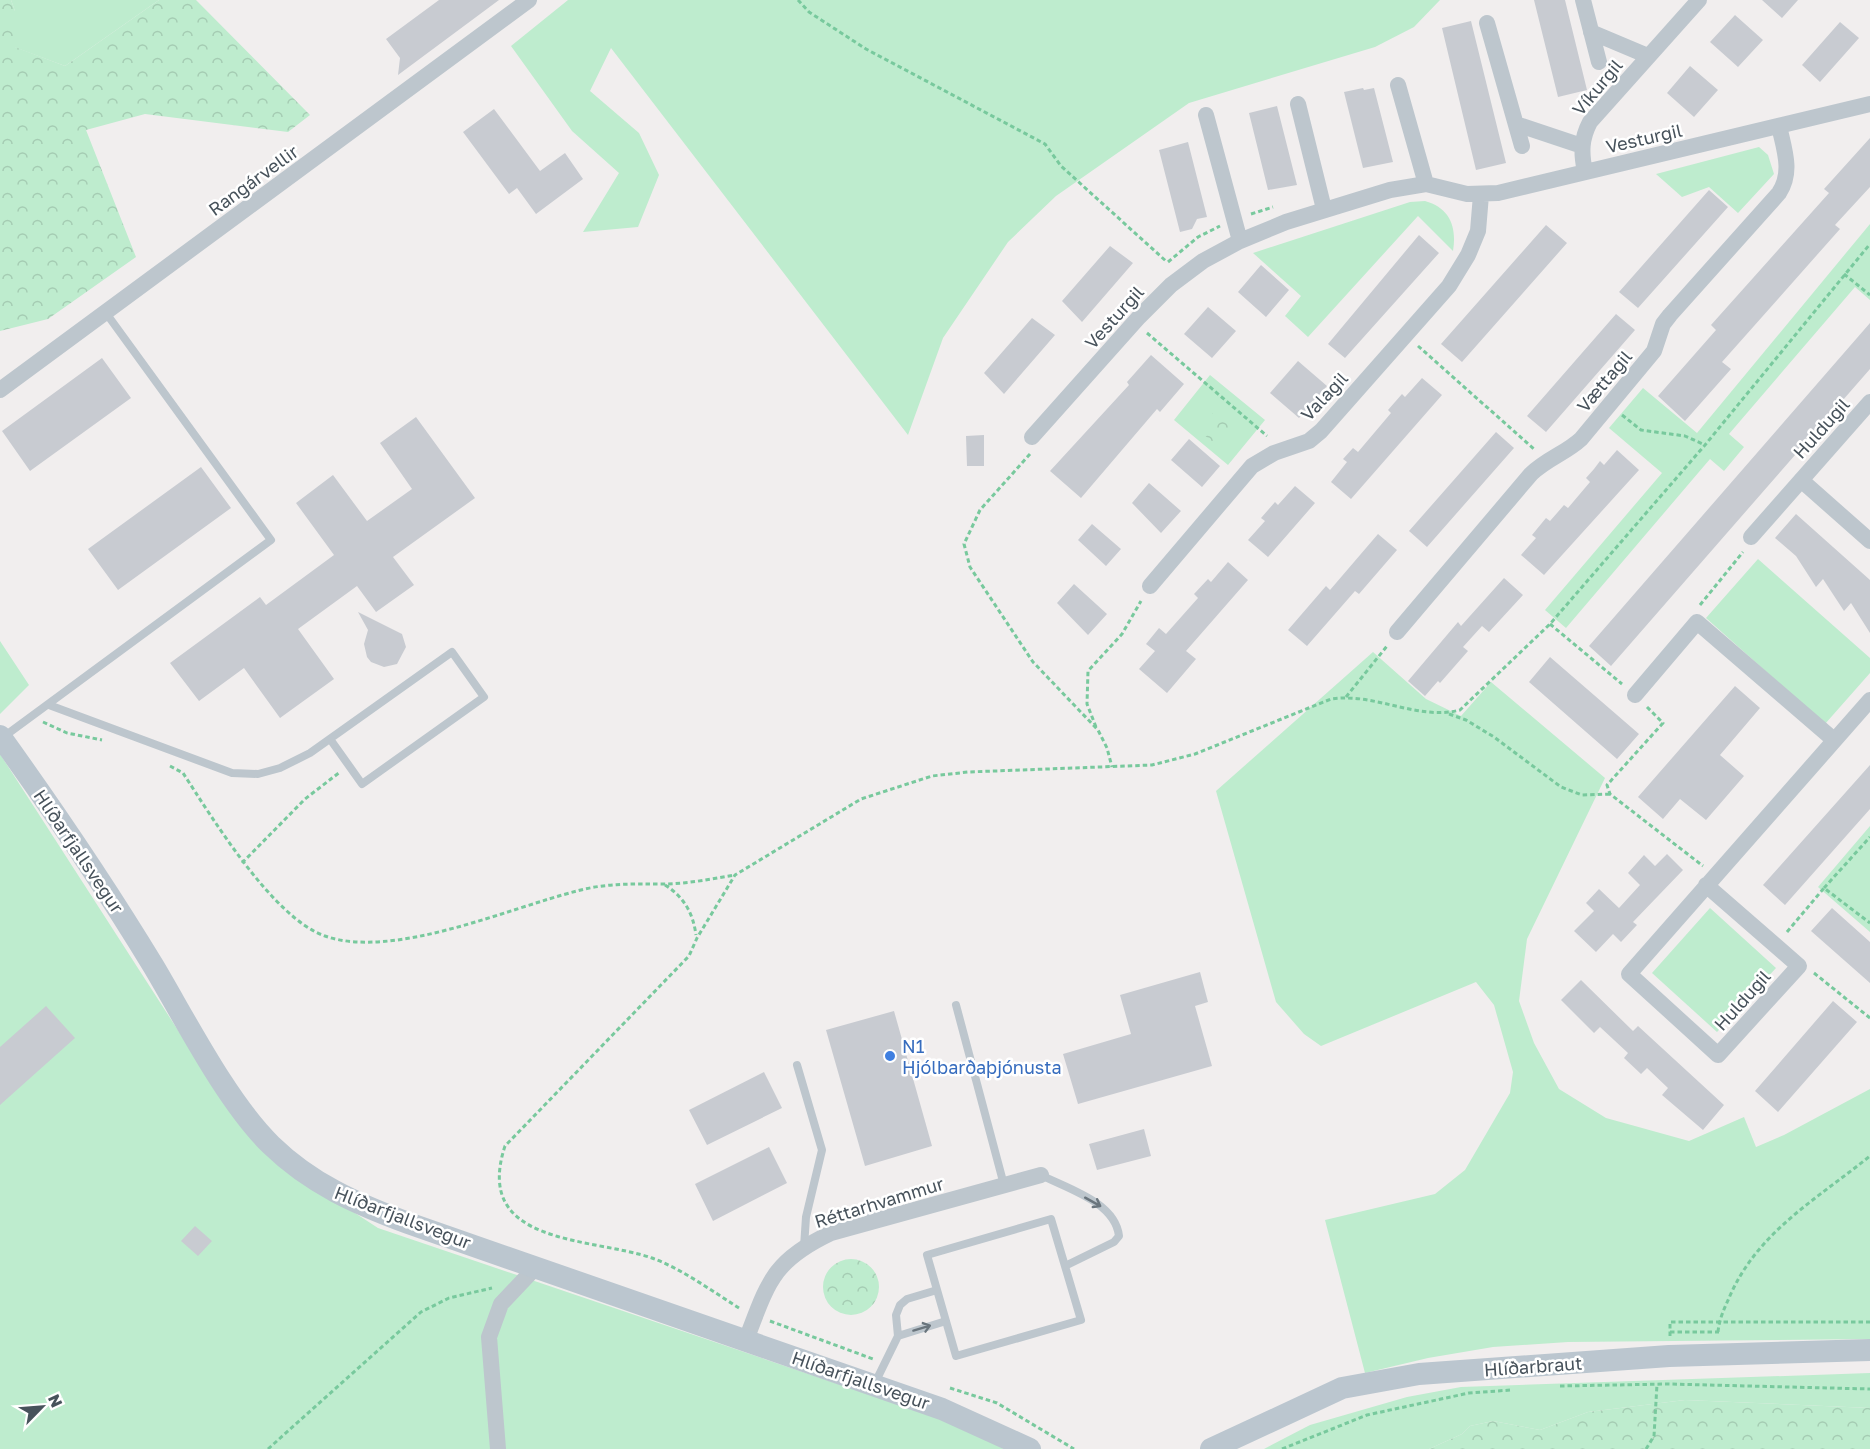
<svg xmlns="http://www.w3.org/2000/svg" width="1870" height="1449" viewBox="0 0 1870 1449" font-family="'Golos Text',sans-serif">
  <defs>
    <pattern id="forest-crowns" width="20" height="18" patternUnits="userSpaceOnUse" patternTransform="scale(1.5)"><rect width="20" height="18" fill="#beecce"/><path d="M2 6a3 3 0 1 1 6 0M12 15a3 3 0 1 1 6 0" fill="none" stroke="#a5ccb3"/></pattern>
  </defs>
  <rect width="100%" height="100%" fill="#f1eeee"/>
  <path fill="#beecce" d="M11,0H159L65,66L14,47L15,11Z
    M568,0H1440L1414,27L1375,47L1189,103L1056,196L1008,242L943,338L908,435L611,48L590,91L639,133L659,175L638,227L583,232L619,173L572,131L511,46Z
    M1759,147L1768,155L1774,174L1738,213L1709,187L1682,197L1656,174Z
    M1425,201C1450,208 1457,227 1453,251L1418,216L1308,337L1285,316L1301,296L1253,253L1410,202Z
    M1870,224V300L1855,287L1729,434L1744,447L1724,471L1710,459L1566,628L1545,610L1662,473L1609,428L1643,388L1697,433Z
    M1210,375L1265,420L1228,465L1174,420Z
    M1758,559L1870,658V673L1825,724L1706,618Z
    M0,641L29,685L0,714Z
    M1373,652L1426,699L1461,716L1491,682L1605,778L1527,939L1519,1001L1534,1043L1559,1089L1606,1118L1689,1141L1744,1117L1756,1147L1784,1135L1870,1089V1339L1568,1342L1493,1347L1428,1358L1365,1373L1325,1220L1435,1194L1465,1170L1510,1093L1513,1072L1494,1005L1476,982L1321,1046L1304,1034L1276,1002L1216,791Z
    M0,754L221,1097L269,1157L378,1228L965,1427L1004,1449H0Z
    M1870,826V932L1818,887Z
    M1710,908L1776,968L1717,1032L1652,973Z
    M1870,1373V1408L1685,1400L1588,1412L1540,1430L1493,1421L1470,1426L1462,1434L1429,1449H1264L1310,1425L1407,1397L1461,1387Z"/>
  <path fill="url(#forest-crowns)" d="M0,0H11L15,11V47L65,66L159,0H196L310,115L288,132L145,114L86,130L136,257L48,319L0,331Z
    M1217,408L1235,422L1217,445L1199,431Z
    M823 1287a28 28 0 1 1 56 0a28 28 0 1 1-56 0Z
    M1685,1400L1870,1408V1449H1429L1462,1434L1470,1426L1493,1421L1540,1430L1588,1412Z"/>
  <path fill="#c8cbd1" d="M439,0H499L398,75L400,58L386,39Z
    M1534,0H1565L1587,90L1558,97Z
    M1762,0H1798L1782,18Z
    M1735,15L1763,40L1738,67L1710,42Z
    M1471,21L1506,163L1476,170L1442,28Z
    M1840,22L1859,38L1820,82L1802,65Z
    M1690,66L1718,90L1694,117L1667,93Z
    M1363,88L1364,90L1374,88L1393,162L1363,168L1344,92Z
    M1277,106L1297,185L1268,190L1249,113Z
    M494,109L540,171L565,153L583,179L536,214L517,188L509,194L463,132Z
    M1870,138V187L1835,225L1840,229L1722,362L1731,369L1685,421L1658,396L1716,330L1711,325L1829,193L1824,189Z
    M1188,142L1207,217L1197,219L1192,229L1180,232L1159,150Z
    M1709,190L1728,207L1638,308L1619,292Z
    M1546,225L1567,243L1462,362L1441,344Z
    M1419,235L1439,253L1345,358L1328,344Z
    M1110,246L1133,263L1082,322L1062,301Z
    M1261,265L1289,290L1266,317L1238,292Z
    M1208,307L1236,331L1212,358L1184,334Z
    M1616,314L1635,330L1546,432L1527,416Z
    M1032,318L1055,335L1004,394L984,373Z
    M1870,323V369L1611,666L1589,646Z
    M1151,355L1184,384L1160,412L1157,409L1081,498L1050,471L1129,385L1127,382Z
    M102,358L131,398L30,471L2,431Z
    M1298,361L1327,386L1299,418L1270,393Z
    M1422,378L1442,395L1351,499L1331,482L1347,462L1343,459L1353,448L1358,452L1391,413L1388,410L1402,394L1405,397Z
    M416,417L475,498L393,557L414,585L376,612L357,586L298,629L334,679L280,718L244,668L199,701L170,663L260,597L266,605L334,555L296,503L333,475L367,521L412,489L380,443Z
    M1496,432L1514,448L1427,547L1409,531Z
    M984,435V466H967L966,436Z
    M1189,439L1220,466L1202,487L1171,460Z
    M1617,450L1639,470L1544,575L1521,555L1536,538L1532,535L1546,518L1550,521L1564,505L1568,508L1590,482L1586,478L1594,469L1600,461L1604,465Z
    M201,467L231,508L118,590L88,549Z
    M1149,483L1181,511L1161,533L1132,503Z
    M1295,486L1315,503L1268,557L1248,540L1265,521L1261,518L1275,502L1278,505Z
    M1796,514L1870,580V633L1851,603L1844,611L1823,579L1816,587L1796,556L1775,538Z
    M1092,524L1121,549L1106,566L1078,540Z
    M1378,534L1397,550L1359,594L1355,591L1307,646L1288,630L1326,586L1330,590Z
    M1228,562L1248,580L1186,651L1196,659L1167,693L1139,669L1155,651L1146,644L1159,628L1166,634L1198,598L1194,594L1208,579L1211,582Z
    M1504,578L1523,595L1489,632L1482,626L1463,647L1468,651L1440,683L1438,681L1425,696L1408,681L1458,622L1461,626Z
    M1074,584L1107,614L1088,635L1057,603Z
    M358,612L402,634L406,647L397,664L384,667L371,662L367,657L364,644L368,630Z
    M1550,657L1639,734L1617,759L1529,682Z
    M1735,686L1760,708L1720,755L1744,776L1706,820L1680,799L1663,819L1638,797Z
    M1870,765V809L1785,905L1763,885Z
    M1667,854L1683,870L1633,922L1637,925L1621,942L1613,934L1596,952L1574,931L1594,911L1586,903L1599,889L1619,908L1640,885L1628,873L1644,855L1655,866Z
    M1832,908L1870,942V983L1811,931Z
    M1200,972L1208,1002L1195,1006L1212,1066L1078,1104L1063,1054L1131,1034L1120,995Z
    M1581,980L1633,1031L1638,1026L1724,1105L1703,1130L1662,1095L1668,1088L1647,1068L1641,1074L1624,1058L1628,1053L1600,1027L1594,1033L1561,1000Z
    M1833,1001L1857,1022L1778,1112L1755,1091Z
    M46,1006L75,1038L0,1105V1047Z
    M894,1011L932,1146L865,1166L826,1030Z
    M764,1072L782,1108L707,1145L689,1110Z
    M1144,1129L1151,1156L1097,1170L1089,1144Z
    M769,1147L787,1183L713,1221L695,1184Z
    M195,1226L212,1241L198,1256L181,1241Z"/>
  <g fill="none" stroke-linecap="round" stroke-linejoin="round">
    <path stroke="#78c99d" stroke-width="3" stroke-dasharray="4.5 3" stroke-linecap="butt" d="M798,0L809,12L866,49L1045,144L1061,166L1167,262
      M1251,214L1273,207
      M1168,262L1198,237L1220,226
      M1844,274L1870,295
      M1147,333L1267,436
      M1418,346L1534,449
      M1622,415L1641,430L1685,436L1705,445
      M1030,454L980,510L964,544L970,567L1033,662L1098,730L1107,748L1112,767
      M1700,605L1743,552
      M1550,624L1622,684
      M1346,697L1387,646
      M1647,707L1663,723L1607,785L1610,794L1703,866
      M1449,714L1466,720L1494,737L1561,787L1582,795L1610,794
      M43,722L67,733L102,740
      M1096,727L1087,704L1088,671L1122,634L1141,601
      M170,766L183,773C213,819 273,918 325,936C393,960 509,908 577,891C606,883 632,884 662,884C687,884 711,879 735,875
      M242,863L305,799L340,772
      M665,885C684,897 693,913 696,935
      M1824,888L1870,837
      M1787,932L1824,888L1870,923
      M1814,973L1870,1018
      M739,1308C712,1291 682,1269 652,1258C591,1237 472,1246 505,1146L689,956L697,938L735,875L861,799L932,776L968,772L1152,765L1195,754L1331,699C1374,692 1417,721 1460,710L1550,624L1705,445L1870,244
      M770,1321L873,1359
      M1670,1332H1719
      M1718,1332C1719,1320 1724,1309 1729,1298C1757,1232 1817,1199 1870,1156
      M1670,1336V1322H1870
      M1560,1386L1668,1384L1870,1389
      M950,1388L997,1403L1074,1449
      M268,1449L421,1312L449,1298L492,1288
      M1282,1449L1367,1415L1469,1393L1511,1390
      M1646,1449L1654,1436L1657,1384"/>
    <path stroke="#bdc6cd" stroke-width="8" d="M49,705L232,773L258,774L280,768L310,753L452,652L484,697L362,784L330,739
      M2,738L271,540L106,313
      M956,1005L1004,1185
      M797,1065L822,1150L806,1217L804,1247
      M1041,1175C1068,1189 1115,1202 1119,1236L1114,1242L1065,1266
      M1051,1219L1081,1320L956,1356L927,1255Z
      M898,1336L946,1321
      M874,1385L898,1336L896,1315L900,1305L907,1299L937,1290"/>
    <path stroke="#bdc6cd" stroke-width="16" d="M1583,0L1599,62
      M1487,23L1522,146
      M1591,32L1648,56
      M1398,85L1426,184
      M1298,104L1324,209
      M1206,115L1240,241
      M1516,124L1582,146
      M1585,172C1581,153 1581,139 1590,122L1699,0
      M0,390L529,0
      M1032,437L1139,317L1171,285L1203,261L1240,241L1286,222L1390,190L1426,184L1467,194L1498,193L1870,104
      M1801,480L1870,541
      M1751,537L1870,402
      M1150,586L1252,466L1274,453L1309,441L1321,431L1449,286L1468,255L1478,231L1481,195
      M1397,632L1531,474C1548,458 1566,453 1581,439L1654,351L1663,324L1670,315L1779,193C1793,172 1784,149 1779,126
      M1635,695L1697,622L1834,740
      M1706,885L1799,966L1718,1055L1629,974L1870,700
      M746,1340C768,1283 772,1261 831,1233L1041,1175
      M498,1449L489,1337L501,1304L535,1268"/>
    <path stroke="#bbc6cf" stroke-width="22" d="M0,736C54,811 106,888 154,967C186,1021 227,1102 271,1145C311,1184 357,1204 408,1223L942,1409L1030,1449
      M1211,1449L1342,1388L1419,1374L1669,1356L1870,1350"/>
  </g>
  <defs><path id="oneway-shaft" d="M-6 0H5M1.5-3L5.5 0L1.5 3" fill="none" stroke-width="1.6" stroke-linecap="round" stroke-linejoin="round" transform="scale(1.5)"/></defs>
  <g stroke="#6a757d">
    <use href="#oneway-shaft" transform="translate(1093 1202) rotate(29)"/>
    <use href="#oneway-shaft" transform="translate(922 1328) rotate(-17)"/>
  </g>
  <circle fill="#3f7fe0" stroke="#fff" stroke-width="2" cx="890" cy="1056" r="6"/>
  <g text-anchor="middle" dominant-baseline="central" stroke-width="5" stroke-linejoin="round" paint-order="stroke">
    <g font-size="18" fill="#47525b" stroke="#fff">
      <text transform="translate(1597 87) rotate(-50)">Víkurgil</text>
      <text transform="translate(1644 138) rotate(-13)">Vesturgil</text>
      <text transform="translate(253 180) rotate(-36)">Rangárvellir</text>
      <text transform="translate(1114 317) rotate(-48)">Vesturgil</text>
      <text transform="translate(1604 381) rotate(-50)">Vættagil</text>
      <text transform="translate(1324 396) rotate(-47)">Valagil</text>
      <text transform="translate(1821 428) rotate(-48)">Huldugil</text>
      <text transform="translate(79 851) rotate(56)">Hlíðarfjallsvegur</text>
      <text transform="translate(1742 1000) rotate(-48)">Huldugil</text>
      <text transform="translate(879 1202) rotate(-17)">Réttarhvammur</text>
      <text transform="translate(403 1217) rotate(21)">Hlíðarfjallsvegur</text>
      <text transform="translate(1533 1366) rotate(-4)">Hlíðarbraut</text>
      <text transform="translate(861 1380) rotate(19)">Hlíðarfjallsvegur</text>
    </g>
    <g font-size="18" fill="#366cbe" stroke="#fff" text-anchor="start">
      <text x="902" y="1046">N1<tspan x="902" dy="21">Hjólbarðaþjónusta</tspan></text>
    </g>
  </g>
  <g transform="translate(42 1407) rotate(65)" stroke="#ffffff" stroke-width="4.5" paint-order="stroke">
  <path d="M0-4.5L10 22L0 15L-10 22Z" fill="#47525b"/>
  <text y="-9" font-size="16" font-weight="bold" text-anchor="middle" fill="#47525b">N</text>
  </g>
</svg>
